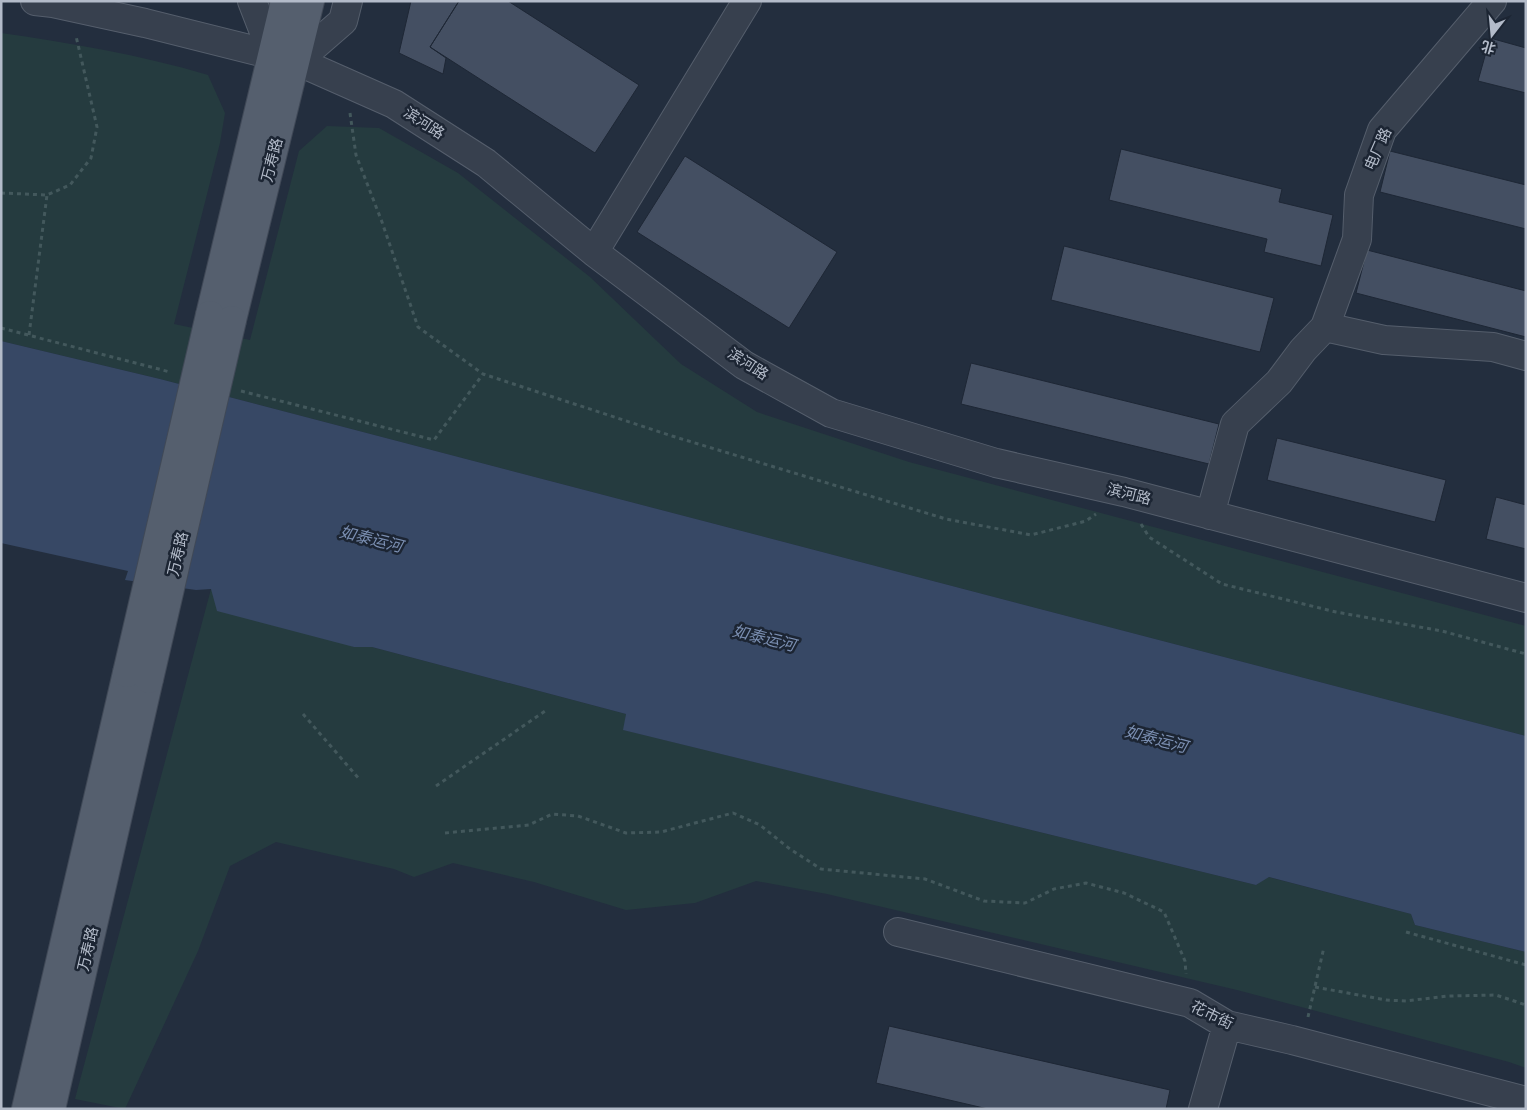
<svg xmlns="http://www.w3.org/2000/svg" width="1527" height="1110" viewBox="0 0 1527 1110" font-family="Rubik,'Noto Sans SC',sans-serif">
  <rect width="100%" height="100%" fill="#232e3e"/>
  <path fill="#253b3f" d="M1,33C71,43 141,55 208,75L225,113L220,143L174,324L250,340L299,151L327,126L379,128L458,173L590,277L681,364L757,412L909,462L1526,626V736L160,379L1,341Z
    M211,589L354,647H372L626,714L624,730L1256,885L1268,877L1411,914L1415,925L1526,952V1068L1509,1062L1237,990L827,894L756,881L695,903L626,910L534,882L453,863L414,877L394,869L276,842L230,866L198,951L125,1109L75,1099Z"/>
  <path fill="#374865" d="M1,341L160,379L1526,736V952L1415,925L1411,914L1269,877L1256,885L623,730L626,714L372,647H354L217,611L211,589L196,590L125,580L128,571L1,543Z"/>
  <path fill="#444f62" stroke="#1e2735" d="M411,1H459L430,47L446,58L443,74L399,53Z
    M459,1H508L639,85L595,153L430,47Z
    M1490,38L1526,48V93L1478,81Z
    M1121,149L1282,189L1279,202L1333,215L1321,266L1264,252L1267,239L1109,200Z
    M1390,151L1526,185V229L1380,192Z
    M685,156L837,252L789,328L637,232Z
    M1064,246L1274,298L1260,352L1051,300Z
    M1367,250L1526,291V337L1356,293Z
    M971,363L1219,424L1209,464L961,404Z
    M1277,438L1446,480L1435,522L1267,480Z
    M1496,497L1526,505V549L1486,539Z
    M889,1026L1170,1090L1166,1109H988L876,1083Z"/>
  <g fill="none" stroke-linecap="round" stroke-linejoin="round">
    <g stroke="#555e6c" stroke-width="30">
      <path id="minor" d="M35,1L53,3L145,23L297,61L394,104L486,163L594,252L744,365L831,413L996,463L1124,492L1526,598
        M252,1L273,55
        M297,61L343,21L348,1
        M594,252L747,1
        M1325,327L1357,239L1359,195L1382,130L1492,1
        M1210,515L1235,424L1279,382L1303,350L1325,327L1384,340L1493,347L1526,356
        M898,932L1190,1003L1227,1025L1292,1040L1526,1101
        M1203,1109L1227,1025"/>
    </g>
    <g stroke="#404957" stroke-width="30">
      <path id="major" d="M210,315L285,1
        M232,320L310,1
        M26,1109L127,673
        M51,1109L149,679"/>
    </g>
    <path stroke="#43585c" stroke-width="3" stroke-dasharray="4 4" stroke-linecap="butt" d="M350,113L356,155L382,222L418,327L483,374L672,436L946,519L1031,535L1086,521L1096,514
      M1,193L47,195L70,185L91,158L97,127L76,36
      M1,328L170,372
      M29,335L47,195
      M241,391L434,440L483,374
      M1141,524L1149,537L1222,584L1336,612L1442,631L1526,654
      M303,714L360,780
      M436,786L548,709
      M445,833L529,825L552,814L578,816L626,833L661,832L733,813L760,825L790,849L821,869L925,879L984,901L1025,903L1054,889L1086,883L1124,893L1164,912L1185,961L1186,974
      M1406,932L1526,965
      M1315,987L1386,1000L1406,1001L1448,996L1496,995L1526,1005
      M1308,1017L1324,947"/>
    <use href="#minor" stroke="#37404e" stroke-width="28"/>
    <use href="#major" stroke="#555f6e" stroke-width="28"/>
    <g stroke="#404957" stroke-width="30" stroke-linecap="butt">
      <path id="major-bridge" d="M127,673L210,315
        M149,679L232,320"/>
    </g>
    <use href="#major-bridge" stroke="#555f6e" stroke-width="28"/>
  </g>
  <g text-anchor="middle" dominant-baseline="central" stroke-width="5" stroke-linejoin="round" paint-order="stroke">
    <g font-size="15" fill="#b3bbc9" stroke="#1c2533">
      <text transform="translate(424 123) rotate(33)">滨河路</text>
      <text transform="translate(1378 149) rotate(-66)">电厂路</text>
      <text transform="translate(272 160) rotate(-76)">万寿路</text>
      <text transform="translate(748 364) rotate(33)">滨河路</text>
      <text transform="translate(1129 494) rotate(14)">滨河路</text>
      <text transform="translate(178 554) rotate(-77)">万寿路</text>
      <text transform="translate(88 949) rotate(-77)">万寿路</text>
      <text transform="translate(1212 1015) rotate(26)">花市街</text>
    </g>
    <g font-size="16" font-style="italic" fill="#7b8fb2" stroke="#1c2533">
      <text transform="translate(371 539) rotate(14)">如泰运河</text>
      <text transform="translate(764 638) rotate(14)">如泰运河</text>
      <text transform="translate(1156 739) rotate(15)">如泰运河</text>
    </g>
  </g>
  <rect width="1527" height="1110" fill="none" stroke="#b3bbc9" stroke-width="5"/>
  <g transform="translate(1492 35) rotate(196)" stroke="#1c2533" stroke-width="4" paint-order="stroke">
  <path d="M0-4L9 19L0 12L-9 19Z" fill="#b3bbc9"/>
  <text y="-8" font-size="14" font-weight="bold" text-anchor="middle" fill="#b3bbc9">北</text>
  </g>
</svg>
